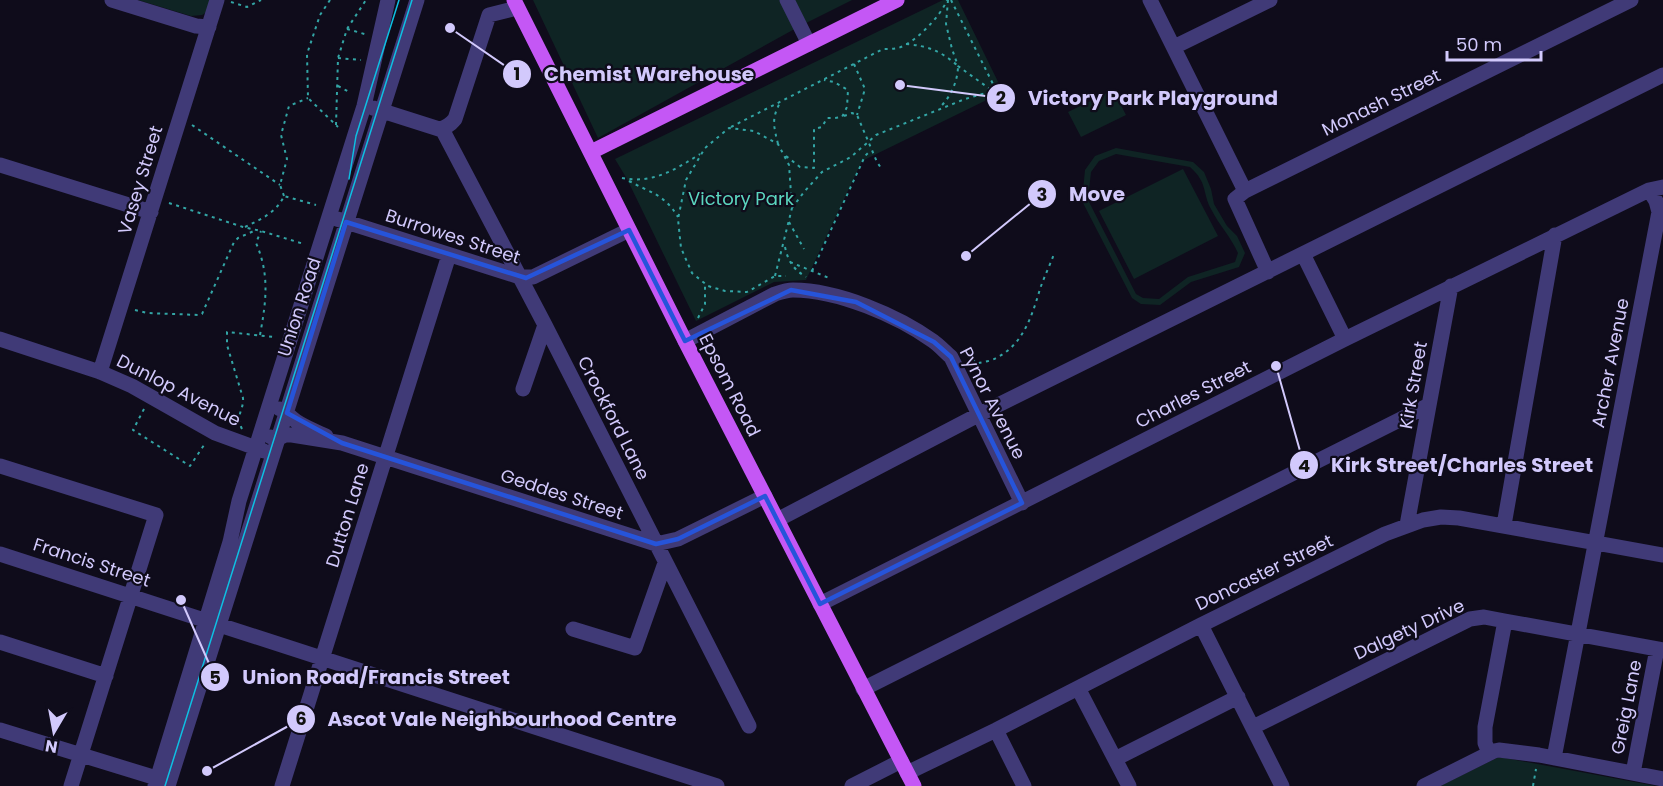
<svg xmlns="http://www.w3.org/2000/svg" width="1663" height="786" viewBox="0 0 1663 786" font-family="Poppins,sans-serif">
  <rect width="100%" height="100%" fill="#0f0c1b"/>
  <path fill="#0f2424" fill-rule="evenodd" d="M138,0H213L207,12L202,15L191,16Z
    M533,0H852L800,26L598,138Z
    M943,0H958L1003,92L862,161L806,280L774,282L696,321L627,179L615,159Z
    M1113,90L1126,115L1081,137L1068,112Z
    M1116,148L1193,162L1204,172L1211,189L1214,204L1227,226L1237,236L1245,253L1239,267L1191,282L1160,305L1141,304L1132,298L1082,201L1085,170L1095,156ZM1116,154L1190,167C1208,183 1202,192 1211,209C1219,225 1231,237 1238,253L1235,262L1188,277L1159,299L1143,298L1136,294L1088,200L1091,172L1099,161Z
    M1183,169L1218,236L1134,279L1099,211Z
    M1497,758H1505L1656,786H1440Z"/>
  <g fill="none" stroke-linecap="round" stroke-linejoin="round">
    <path stroke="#33a5a5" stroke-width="2" stroke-dasharray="3 4.5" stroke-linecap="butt" d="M330,0L320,15L307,54L308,98L338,127
      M948,0L946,24L952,49L958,66L990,89L994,90
      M951,0L996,90
      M231,2L247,7L261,0
      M347,29L368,35
      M906,44C928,46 941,51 958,66C958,80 951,97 940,107
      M338,58L361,60
      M854,64L865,89L857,115
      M338,86L351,93
      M844,116L852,113L857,115L877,162L881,168
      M192,125L280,185
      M336,125L338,58L347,29L366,0
      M731,127L883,49C888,49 893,49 898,48C914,44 941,16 947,0
      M778,144C774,127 771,119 780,103
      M786,156L800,167L814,168V129L822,127L827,118H835L842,117L847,107L848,90L834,82L824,80
      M622,178C652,184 675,170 700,154
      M629,181C651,193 664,194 678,217
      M284,196L280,185L287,159L281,135L289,106L308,98
      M169,203L243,227L261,231L304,244
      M792,208L804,192L822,172L851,157L876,135L965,99L996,90
      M789,222L804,249
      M245,227C261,219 276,213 284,196L316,205
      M785,247C788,261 793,269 806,277
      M790,262L829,278
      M812,271L865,156L871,150
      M775,276L792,208L789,165L778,144L754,131L729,128L705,148L686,180L678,219L681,248L692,273L708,286L725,291L747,292L775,276H786
      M135,310L147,313L199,315L202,314L234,242L238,238L256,230
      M698,318L705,304V284
      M260,335C266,302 270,275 256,243L261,231
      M966,355L978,363C984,362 991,361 996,358C1023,345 1032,316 1040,289C1044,277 1050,265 1054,254
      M144,409L133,430L190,466L206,442
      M242,429C235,415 244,410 243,398L227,345V332L274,337
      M1533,786L1536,769"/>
    <path stroke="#403a77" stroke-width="15" d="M112,0L196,26L209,27
      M787,0L809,44
      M1150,0L1245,191
      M1174,47L1270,0
      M373,108L439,129C445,128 451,124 455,119L489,15L517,8
      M442,129L545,325L749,726
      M0,165L151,212
      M337,219L520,277H533L629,230
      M1303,254L1345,339
      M1268,272L1235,199L1245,191L1631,0
      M0,339L100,372L132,386L215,433L264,451
      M685,341L775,294C781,292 787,290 793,290C838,290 898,316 933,341C940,346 945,352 951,357L1022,503
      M100,372L217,0
      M523,389L545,325
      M280,409L286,411C293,423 313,430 326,436
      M271,437L277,439L285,435H292L342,443L656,544L678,539L765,496
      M0,466L156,515L71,786
      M777,520L978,415L1663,75
      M1407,525L1451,286
      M1504,525L1555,235
      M0,554L717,786
      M820,604L1345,339L1649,190L1663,187
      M1201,625L1282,786
      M573,629L635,648L665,563
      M0,642L106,676
      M1078,688L1129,786
      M863,689L1429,405
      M1253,727L1470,619L1484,617L1505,621L1663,650
      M0,730L166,781
      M996,730L1024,786
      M1489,753L1485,743V727L1505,621
      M1554,758L1659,212L1656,201L1649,190
      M1115,759L1238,697
      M907,773L996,730L1201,625L1385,534L1423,520L1441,517L1459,518L1663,555
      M1633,773L1657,649
      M155,786L230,542L239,501L364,106L388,0
      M168,786L417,0
      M282,786L449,255
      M852,786L901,761
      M1424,786L1494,751L1499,750L1539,755L1663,779"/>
    <path stroke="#c457f5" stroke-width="15" d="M514,0L685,341L914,786
      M591,152L897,0"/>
    <path stroke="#0ec0e3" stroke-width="1.5" d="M349,179L356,136L399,0
      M165,786L412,0"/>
  </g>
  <path fill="none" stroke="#2654da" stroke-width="4.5" stroke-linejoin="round" d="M346,222L526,278L629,230L685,341L791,290L856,302L934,342L951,357L1022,503L820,604L765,496L678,539L656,544L342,443L287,413Z"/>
  <g text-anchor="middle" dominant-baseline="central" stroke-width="4.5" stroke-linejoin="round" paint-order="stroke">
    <g font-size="18" fill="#d2c9fc" stroke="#0f0c1b">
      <text transform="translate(1381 102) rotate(-26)">Monash Street</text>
      <text transform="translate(140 180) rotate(-73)">Vasey Street</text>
      <text transform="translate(453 236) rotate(18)">Burrowes Street</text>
      <text transform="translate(299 307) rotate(-72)">Union Road</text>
      <text transform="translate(1610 363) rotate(-79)">Archer Avenue</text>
      <text transform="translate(730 385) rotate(63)">Epsom Road</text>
      <text transform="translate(1413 385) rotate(-80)">Kirk Street</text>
      <text transform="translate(179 390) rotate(27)">Dunlop Avenue</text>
      <text transform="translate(1193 394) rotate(-27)">Charles Street</text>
      <text transform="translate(993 403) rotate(63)">Pynor Avenue</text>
      <text transform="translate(614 418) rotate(63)">Crockford Lane</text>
      <text transform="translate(562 494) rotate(18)">Geddes Street</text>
      <text transform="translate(347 515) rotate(-73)">Dutton Lane</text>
      <text transform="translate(92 562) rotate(18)">Francis Street</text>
      <text transform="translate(1264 572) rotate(-26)">Doncaster Street</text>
      <text transform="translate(1409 629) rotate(-25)">Dalgety Drive</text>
      <text transform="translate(1626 707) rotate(-79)">Greig Lane</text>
    </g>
    <g font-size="18" fill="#5bd6bf" stroke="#0f0c1b">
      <text x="741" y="198">Victory Park</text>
    </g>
  </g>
  <path fill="none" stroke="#d2c9fc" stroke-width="2" d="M450 28L517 74M900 85L1001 98M966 256L1042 194M1276 366L1304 465M181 600L215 677M207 771L301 719"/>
  <g fill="#d2c9fc" stroke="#0f0c1b" stroke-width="2">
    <circle cx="450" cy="28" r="6"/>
    <circle cx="900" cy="85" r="6"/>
    <circle cx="966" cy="256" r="6"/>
    <circle cx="1276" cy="366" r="6"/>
    <circle cx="181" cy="600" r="6"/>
    <circle cx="207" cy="771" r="6"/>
    <circle cx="517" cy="74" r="15"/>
    <circle cx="1001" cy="98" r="15"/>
    <circle cx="1042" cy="194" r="15"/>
    <circle cx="1304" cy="465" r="15"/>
    <circle cx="215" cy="677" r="15"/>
    <circle cx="301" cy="719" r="15"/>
  </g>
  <g font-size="18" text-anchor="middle" font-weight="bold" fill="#111">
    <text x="517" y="80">1</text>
    <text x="1001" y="104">2</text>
    <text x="1042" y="201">3</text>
    <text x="1304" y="472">4</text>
    <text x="215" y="684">5</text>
    <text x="301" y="725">6</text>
  </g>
  <g font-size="20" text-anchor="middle" font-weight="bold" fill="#d2c9fc" stroke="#0f0c1b" stroke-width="4.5" stroke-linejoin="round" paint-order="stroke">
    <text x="649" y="81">Chemist Warehouse</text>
    <text x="1153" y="105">Victory Park Playground</text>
    <text x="1097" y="201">Move</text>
    <text x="1462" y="472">Kirk Street/Charles Street</text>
    <text x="376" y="684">Union Road/Francis Street</text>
    <text x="502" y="726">Ascot Vale Neighbourhood Centre</text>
  </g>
  <g transform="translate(54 732) rotate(190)" stroke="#0f0c1b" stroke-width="4.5" paint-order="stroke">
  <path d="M0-4.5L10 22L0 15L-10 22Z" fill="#d2c9fc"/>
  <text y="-9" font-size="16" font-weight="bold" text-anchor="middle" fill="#d2c9fc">N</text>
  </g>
  <path d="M1447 51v9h94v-9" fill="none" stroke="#d2c9fc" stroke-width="3"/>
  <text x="1456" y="51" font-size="18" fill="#d2c9fc" stroke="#0f0c1b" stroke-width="4.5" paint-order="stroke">50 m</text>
</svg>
